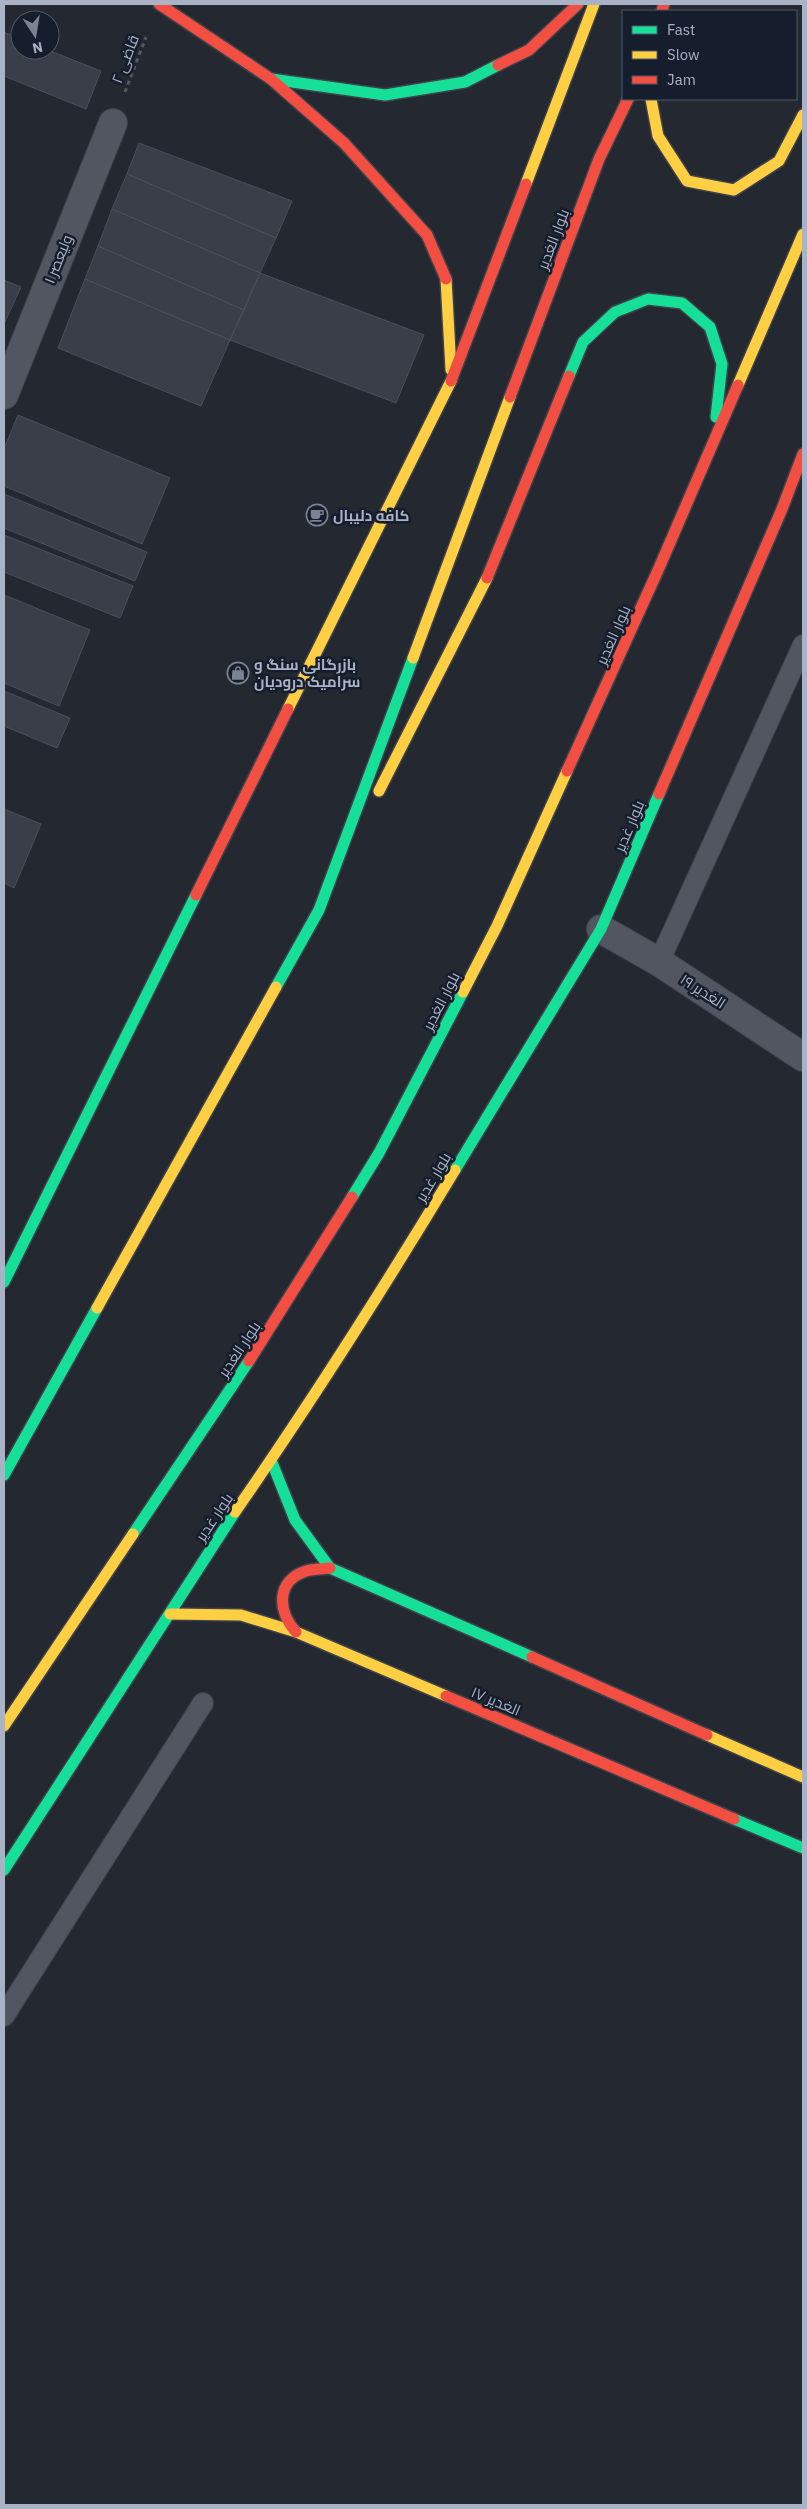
<svg xmlns="http://www.w3.org/2000/svg" width="807" height="2509" viewBox="0 0 807 2509" font-family="'IBM Plex Sans',Cairo,sans-serif">
  <rect width="100%" height="100%" fill="#232831"/>
  <path fill="#3a3e48" stroke="#4a4f5a" d="M4,32L20,39V50H48L101,71L86,109L4,76Z
    M139,143L292,201L276,238L127,174Z
    M127,174L276,238L260,273L112,209Z
    M112,209L260,273L244,310L98,246Z
    M98,246L244,310L230,340L85,279Z
    M260,273L424,335L396,403L230,340Z
    M85,279L230,340L201,406L58,348Z
    M4,280L21,287L4,324Z
    M18,415L170,478L142,544L4,486V449Z
    M4,494L147,552L135,581L4,528Z
    M4,535L133,586L120,618L4,572Z
    M4,595L90,630L59,706L4,683Z
    M4,691L70,718L57,748L4,726Z
    M4,809L41,824L14,888L4,883Z"/>
  <g fill="none" stroke-linecap="round" stroke-linejoin="round">
    <g stroke="#3f424a" stroke-width="22">
      <path id="lane" d="M659,962L803,645
        M4,2016L203,1703"/>
    </g>
    <g stroke="#3f424a" stroke-width="30">
      <path id="street" d="M4,395L113,123
        M601,929L659,962L803,1057"/>
    </g>
    <g stroke="#3f424a" stroke-width="14">
      <path id="fast" d="M271,79L385,95L465,82L498,65
        M569,376L583,342L615,312L648,299L682,303L710,327L722,364L716,417
        M276,987L319,910L413,658
        M455,1170L601,929L659,794
        M352,1197L379,1153L463,992
        M4,1282L196,895
        M271,1460L295,1520L330,1568L532,1657
        M4,1475L97,1308
        M133,1534L249,1361
        M734,1819L803,1848
        M4,1870L235,1512"/>
    </g>
    <g stroke="#3f424a" stroke-width="14">
      <path id="slow" d="M651,99L658,136L687,181L734,190L779,161L803,115
        M526,184L594,4
        M446,279L451,370
        M738,385L803,234
        M413,658L510,397
        M288,709L451,381
        M379,791L487,578
        M463,992L497,926L567,771
        M97,1308L276,987
        M235,1512C312,1401 385,1286 455,1170
        M170,1614L241,1615L296,1632L446,1696
        M4,1726L133,1534
        M707,1735L803,1777"/>
    </g>
    <g stroke="#3f424a" stroke-width="14">
      <path id="jam" d="M159,4L271,79L344,143L427,235L446,279
        M662,11L664,4
        M498,65L529,50L578,4
        M451,381L526,184
        M510,397L599,159L628,99
        M487,578L569,376
        M567,771L659,568L738,385
        M659,794L782,509L803,454
        M196,895L288,709
        M249,1361L352,1197
        M296,1632C278,1612 275,1581 306,1571C313,1569 322,1569 330,1568
        M532,1657L707,1735
        M446,1696L734,1819"/>
    </g>
    <path stroke="#545a62" stroke-width="3" stroke-dasharray="4 4" stroke-linecap="butt" d="M125,92L146,37"/>
    <use href="#lane" stroke="#525660" stroke-width="20"/>
    <use href="#street" stroke="#525660" stroke-width="28"/>
    <use href="#fast" stroke="#16e098" stroke-width="11"/>
    <use href="#slow" stroke="#ffcf43" stroke-width="11"/>
    <use href="#jam" stroke="#f24e42" stroke-width="11"/>
  </g>
  <defs>
    <g id="cafe-ring" transform="scale(1.125)"><circle r="9.5" fill="#161d2c" stroke="#7b8291" stroke-width="1.5"/><path d="M-5.5-4.5H6V0H3Q3 3.5 0 3.5H-2.5Q-5.5 3.5-5.5 0ZM3-3.2v2h1.7v-2ZM-6 4.5H4V6H-6Z" fill="#7b8291"/></g>
    <g id="shop-ring" transform="scale(1.125)"><circle r="9.5" fill="#161d2c" stroke="#7b8291" stroke-width="1.5"/><path d="M-5-2.5h2.3a2.7 3.5 0 0 1 5.4 0H5L5.5 6h-11ZM-1.5-2.5h3a1.5 2.3 0 0 0-3 0Z" fill="#7b8291"/></g>
  </defs>
  <g fill-rule="evenodd">
    <use href="#cafe-ring" x="317" y="515"/>
    <use href="#shop-ring" x="238" y="673"/>
  </g>
  <g text-anchor="middle" dominant-baseline="central" stroke-width="5" stroke-linejoin="round" paint-order="stroke">
    <g font-size="15" fill="#aab2c5" stroke="#161d2c">
      <text transform="translate(125 59) rotate(-69)">قاضی ۲</text>
      <text transform="translate(553 239) rotate(-69)">بلوار الغدیر</text>
      <text transform="translate(58 259) rotate(-68)">ولیعصر ۱</text>
      <text transform="translate(613 635) rotate(-66)">بلوار الغدیر</text>
      <text transform="translate(629 826) rotate(-67)">بلوار غدیر</text>
      <text transform="translate(703 991) rotate(33)">الغدیر ۱۹</text>
      <text transform="translate(441 1001) rotate(-63)">بلوار الغدیر</text>
      <text transform="translate(433 1177) rotate(-59)">بلوار غدیر</text>
      <text transform="translate(239 1349) rotate(-56)">بلوار الغدیر</text>
      <text transform="translate(214 1517) rotate(-56)">بلوار غدیر</text>
      <text transform="translate(496 1701) rotate(23)">الغدیر ۱۷</text>
    </g>
    <g font-size="15" font-weight="bold" fill="#aab2c5" stroke="#161d2c" text-anchor="start">
      <text x="333" y="515">کافه دلیبال</text>
      <text x="254" y="664">بازرگانی سنگ و<tspan x="254" dy="17">سرامیک درودیان</tspan></text>
    </g>
  </g>
  <rect width="807" height="2509" fill="none" stroke="#aab2c5" stroke-width="10"/>
  <rect x="622" y="10" width="175" height="90" fill="#161d2c" stroke="#515969"/>
  <rect x="632" y="26" width="25" height="8" fill="#16e098" stroke="#515969"/>
  <text x="667" y="35" font-size="15" fill="#aab2c5">Fast</text>
  <rect x="632" y="51" width="25" height="8" fill="#ffcf43" stroke="#515969"/>
  <text x="667" y="60" font-size="15" fill="#aab2c5">Slow</text>
  <rect x="632" y="76" width="25" height="8" fill="#f24e42" stroke="#515969"/>
  <text x="667" y="85" font-size="15" fill="#aab2c5">Jam</text>
  <g transform="translate(35 35) rotate(168)"><circle r="24" fill="#161d2c" stroke="#515969"/>
  <path d="M0-4L9 19L0 12L-9 19Z" fill="#7b8291"/>
  <text y="-8" font-size="14" font-weight="bold" text-anchor="middle" fill="#aab2c5">N</text>
  </g>
</svg>
